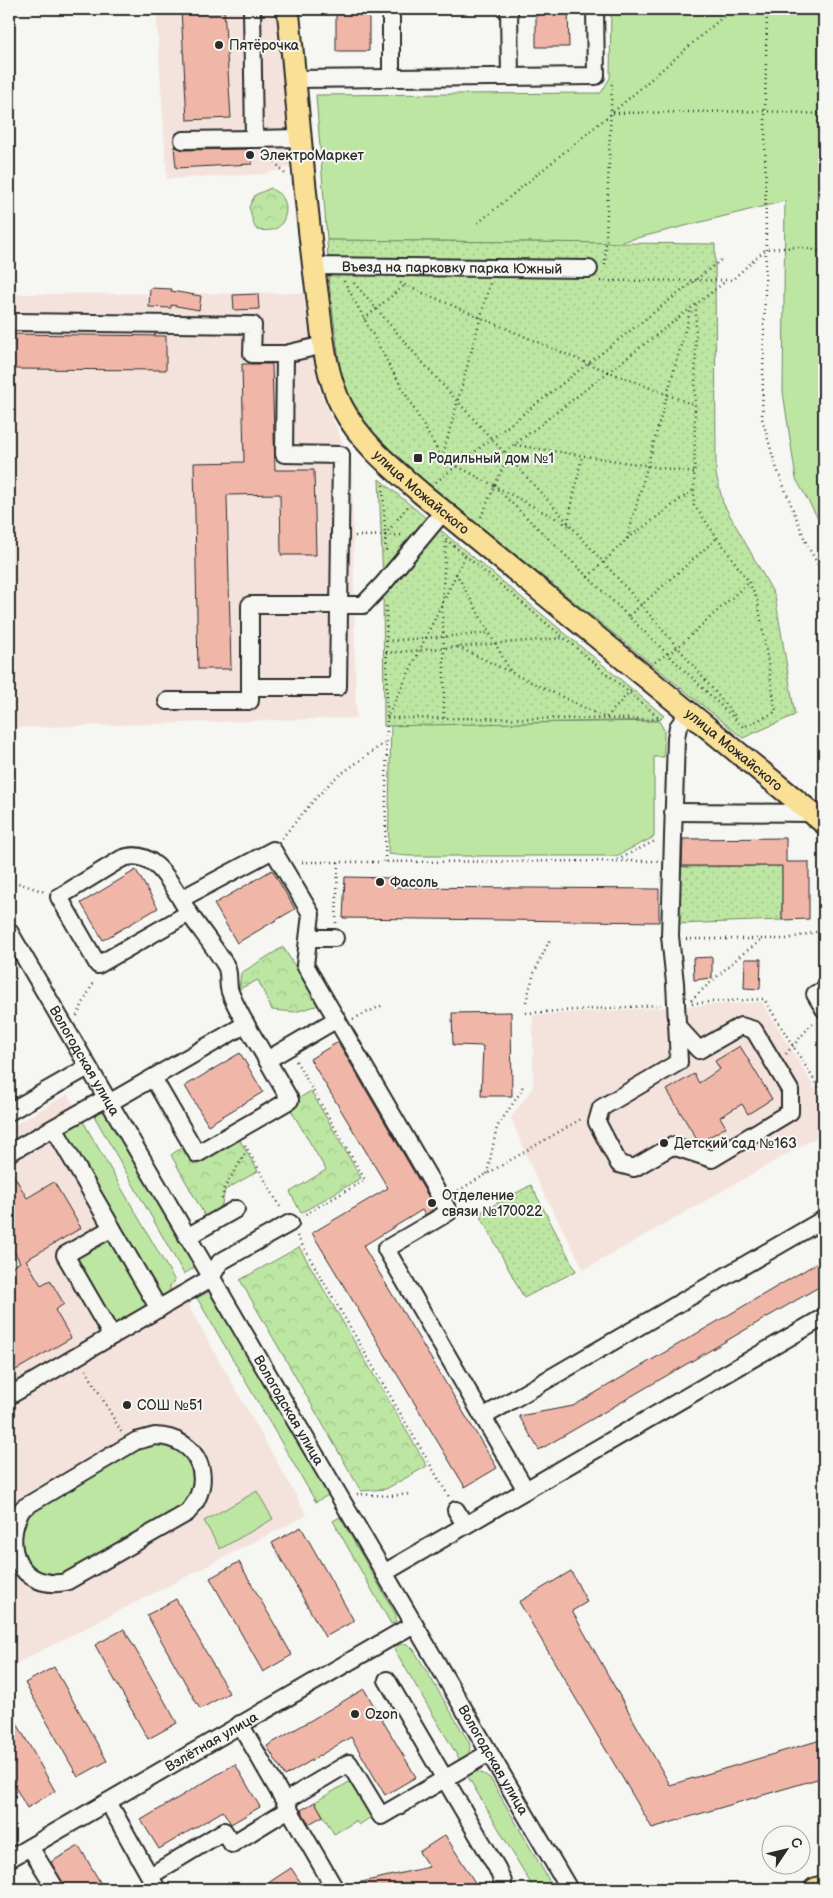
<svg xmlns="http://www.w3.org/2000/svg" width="833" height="1898" viewBox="0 0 833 1898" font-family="'Balsamiq Sans',sans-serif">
  <defs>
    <pattern id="forest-crowns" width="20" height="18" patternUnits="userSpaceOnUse" patternTransform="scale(1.25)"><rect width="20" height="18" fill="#bce6a2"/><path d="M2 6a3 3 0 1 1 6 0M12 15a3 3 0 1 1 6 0" fill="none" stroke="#a2c58c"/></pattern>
    <pattern id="park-dots" width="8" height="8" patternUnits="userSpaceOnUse" patternTransform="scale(1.25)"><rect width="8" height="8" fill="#bce6a2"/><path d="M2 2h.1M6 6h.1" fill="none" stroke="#a2c58c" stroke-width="1.8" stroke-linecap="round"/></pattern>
  </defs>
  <rect width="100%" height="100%" fill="#f6f6f2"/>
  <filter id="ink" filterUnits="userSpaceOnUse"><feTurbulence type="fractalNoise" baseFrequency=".02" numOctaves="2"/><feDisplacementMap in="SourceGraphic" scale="10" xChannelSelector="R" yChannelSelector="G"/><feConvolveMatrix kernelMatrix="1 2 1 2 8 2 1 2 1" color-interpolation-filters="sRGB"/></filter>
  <g filter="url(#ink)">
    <path fill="#f4e3dc" d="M156,9H279L298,165L264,174L167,179Z
      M303,293L319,389L352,464L356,718L9,728V294Z
      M762,1002L824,1103V1133L584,1270L536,1178L511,1118L533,1087V1015Z
      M68,1094L307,1515L9,1667V1128Z"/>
    <path fill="#bce6a2" stroke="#748866" d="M611,9H824V529L796,479L783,392L785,201L617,243L327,240L316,95L601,93L610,78Z
      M659,721L664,730V757H654V837L616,856H407L388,854L391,725Z
      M109,1105L200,1264L184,1274L93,1114Z
      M81,1118L175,1281L170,1285V1299L154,1292L60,1130Z
      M108,1235L150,1306L114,1327L72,1257Z
      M214,1289L332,1493L316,1502L197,1298Z
      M145,1443L172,1445L187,1458L192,1466L194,1485L188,1502L174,1515L65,1577L37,1574L18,1553L23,1516Z
      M257,1491L273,1519L220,1549L204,1521Z
      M340,1517L396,1615V1622L391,1624L333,1521Z
      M401,1644H408L414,1650L470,1744C470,1753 468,1758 461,1762L393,1647Z
      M475,1771L484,1774L490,1778L554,1889H534L467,1775Z
      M349,1782L354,1784L372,1813L371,1817L359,1825L356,1821L334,1834L315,1802Z"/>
    <path fill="url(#forest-crowns)" stroke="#748866" d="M271,188C274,191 278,193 281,195C289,204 287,221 277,228C272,231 263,231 257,230C252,224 252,215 249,207L255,195Z
      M283,947L319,1005L295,1012L272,1010L258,980L239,989L241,973Z
      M311,1091L361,1178L301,1213L290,1192L326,1170L288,1105Z
      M238,1137L258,1171L225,1190L221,1208L205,1216L171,1155L181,1148L198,1159Z
      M299,1247L427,1466L386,1489L361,1491L240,1280Z"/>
    <path fill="url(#park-dots)" stroke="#748866" d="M327,240L715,244L716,474L723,503L775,596L795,715L743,738L442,495L384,446L372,433L354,408L342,383L329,283Z
      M379,479L632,689L664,716L659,720L384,726L383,584Z
      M782,866V920L677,924V867Z
      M531,1185L576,1271L524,1298L479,1213Z"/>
    <path fill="#f0b7a9" stroke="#2b2b2b" d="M181,9H224L231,118L187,120Z
      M336,9H369V51H336Z
      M536,9H568L569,47H536Z
      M174,146L183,150L251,149L252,164L176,168Z
      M150,288L172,289L171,291L201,296L199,310L171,305V308L149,307Z
      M258,294L259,309L234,310L233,295Z
      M9,334L166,336V370L9,369Z
      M242,364H272L275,470H314L316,555H281L280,494L227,495L231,669H198L194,463L244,462Z
      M786,838V862H809V919L782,920V866H682L683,839Z
      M136,870L158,908L103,940L81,903Z
      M272,870L295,909L237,943L214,904Z
      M345,877L394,878L393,887L659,889V922L343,918Z
      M712,957V978L694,980L693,958Z
      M745,959H761L760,989L744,988Z
      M511,1012L512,1096H481L483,1046L453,1045L452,1013Z
      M338,1042L435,1208L425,1215L422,1210L363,1246L497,1468L465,1487L312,1233L388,1188L310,1059Z
      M740,1046L772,1099L748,1114L742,1104L720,1117L726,1127L699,1143L667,1090L694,1074L699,1083L720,1069L715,1061Z
      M240,1053L263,1092L208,1125L185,1086Z
      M9,1167L27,1198L54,1182L81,1228L26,1260L41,1285L50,1280L64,1304L55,1310L71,1338L9,1374V1269L20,1262L9,1242Z
      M824,1259V1284L539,1450L519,1416L573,1406Z
      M301,1527L354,1621L325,1637L272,1543Z
      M239,1562L292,1655L263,1672L210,1578Z
      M571,1571L587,1602L572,1611L670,1785L824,1739V1777L652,1828L519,1602Z
      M176,1599L229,1693L200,1709L147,1615Z
      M124,1629L177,1723L148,1739L95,1645Z
      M54,1667L107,1761L78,1777L25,1683Z
      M364,1689L416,1777L385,1795L351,1737L285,1776L267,1746Z
      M9,1709L55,1791L27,1808L9,1776Z
      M235,1764L260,1807L231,1824L223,1811L159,1849L141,1820Z
      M315,1802L323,1816L309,1824L301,1810Z
      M445,1835L479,1889H353V1884L429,1867L419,1852Z
      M79,1846L104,1889H66L51,1862Z
      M291,1868L305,1889H259Z"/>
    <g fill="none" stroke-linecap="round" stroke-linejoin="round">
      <g stroke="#2b2b2b" stroke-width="20">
        <g id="minor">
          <path d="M252,9L254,139L300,138"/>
          <path d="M391,9V78"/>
          <path d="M509,9L510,77"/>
          <path d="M295,79L596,76L595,9"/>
          <path d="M183,140L254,139"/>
          <path id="s1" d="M313,266L589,269"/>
          <path d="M16,322L253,325L252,354H285L284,454L341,455L338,687H250"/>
          <path d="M285,354L324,345"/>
          <path d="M167,701H250V605H363L383,584L443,512"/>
          <path d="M673,812L812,813"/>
          <path d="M181,899L273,850L311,914L305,965L449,1212L386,1249L483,1417"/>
          <path d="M189,913L98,965L59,897L121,859C157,844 175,893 191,916C202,932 216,949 226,966C230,974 227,984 230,992C239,1016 255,1038 267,1060L337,1019"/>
          <path id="s2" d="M9,931L569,1889"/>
          <path d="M309,938H335"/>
          <path d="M824,991L815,994L824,1009"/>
          <path d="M677,1026L699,1050L741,1026L754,1030L790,1090V1112L712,1159L672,1146L634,1168L619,1164L597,1122L601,1108L679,1062L675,983L670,936L676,738L678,727L688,713"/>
          <path d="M153,1078L197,1154L290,1100L267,1060"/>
          <path d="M109,1103L246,1024"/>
          <path d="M9,1112L88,1067"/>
          <path d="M54,1128L159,1309"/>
          <path d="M9,1153L106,1098"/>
          <path d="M187,1237L236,1209"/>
          <path d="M112,1336L65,1255L112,1228"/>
          <path d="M9,1396L211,1278L220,1262L290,1223"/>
          <path d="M155,1436C199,1437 217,1481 187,1513L66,1582C19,1591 0,1544 23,1508L136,1441Z"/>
          <path d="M526,1490L824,1317"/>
          <path d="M456,1510L465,1525"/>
          <path d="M384,1573L526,1490L483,1417L824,1219"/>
          <path d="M387,1680L497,1868L503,1882L502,1889"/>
          <path d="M240,1724L335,1889"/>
          <path d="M285,1801L349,1763L381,1816L489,1753"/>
          <path d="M108,1802L157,1889"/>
          <path d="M30,1847L56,1889"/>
          <path id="s3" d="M9,1859L414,1624"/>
          <path d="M150,1876L224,1831L232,1844L289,1809"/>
        </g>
      </g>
      <g stroke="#2b2b2b" stroke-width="25">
        <g id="major">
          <path id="s4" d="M288,9C298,103 304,198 317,292C322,330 324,372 342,407C361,443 391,467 421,493L824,823"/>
          <path d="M815,1889L824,1886"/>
        </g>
      </g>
      <path stroke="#2b2b2b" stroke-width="2.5" stroke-dasharray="1 4" stroke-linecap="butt" d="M767,9L765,111L766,249L762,418L775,464L807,545L824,575
        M613,113L765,111L824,114
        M268,154L285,174
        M478,223L612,113L732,9
        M605,265L612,80
        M344,281L389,365L442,458L570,526
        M600,281L732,280L766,249L798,247L824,252
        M354,283C389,323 423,364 459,403C553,506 647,608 735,716
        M400,283L589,364L694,405
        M364,319L405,285
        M515,445L694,473
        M505,452L726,281
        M442,458L490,283
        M436,482L721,260
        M383,485L386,555
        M494,486L743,727L776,712L758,602L749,582L694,505L696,304
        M481,517L508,456
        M568,523L582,456
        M385,535L408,506
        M355,536L404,535
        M442,536L661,719
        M627,539L691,309
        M465,556L387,718L659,719
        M456,573L511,672
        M588,577L627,539L693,490
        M629,616L717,538
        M386,641L490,633
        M458,647L606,718L632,689
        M386,653L563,638
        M655,662L678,647L749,582
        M444,718V648L442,606L446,540
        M282,838L314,800L334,779L387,741
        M617,860L657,840
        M297,862H338
        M385,862L387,718L386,603
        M9,880L45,892
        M336,923L338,862L658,861
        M686,939H787L824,930
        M691,1000L741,955L763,939
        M526,1002L534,973L551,937
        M692,1003L764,999L824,1096
        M526,1013L661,1005
        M77,1016L94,981
        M353,1019L383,1005
        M786,1054L815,1020
        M296,1061L365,1180L302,1216
        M245,1145L282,1210
        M487,1174L497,1127L522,1090L523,1083
        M454,1193L581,1119
        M222,1199L224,1189L247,1150
        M297,1236L449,1497
        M86,1370L122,1433
        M357,1494L390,1496L410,1494"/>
      <use href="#minor" stroke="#f6f6f2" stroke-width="16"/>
      <use href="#major" stroke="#fadf96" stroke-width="21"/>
    </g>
  </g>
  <g fill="#2b2b2b" stroke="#f6f6f2" stroke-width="2">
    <circle cx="219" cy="45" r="5"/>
    <circle cx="250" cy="155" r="5"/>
    <rect x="413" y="453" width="10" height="10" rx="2.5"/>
    <circle cx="380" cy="882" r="5"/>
    <circle cx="664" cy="1143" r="5"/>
    <circle cx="432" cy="1203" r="5"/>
    <circle cx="127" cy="1405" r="5"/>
    <circle cx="355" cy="1714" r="5"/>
  </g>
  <g text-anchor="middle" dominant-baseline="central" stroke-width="4" stroke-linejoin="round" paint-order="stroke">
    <g font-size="14" fill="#2b2b2b" stroke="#f6f6f2" text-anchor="start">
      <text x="229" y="45">Пятёрочка</text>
      <text x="260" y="155">ЭлектроМаркет</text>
      <text x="428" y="458">Родильный дом №1</text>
      <text x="390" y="882">Фасоль</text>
      <text x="674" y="1143">Детский сад №163</text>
      <text x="442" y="1195">Отделение<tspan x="442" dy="16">связи №170022</tspan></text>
      <text x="137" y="1405">СОШ №51</text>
      <text x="365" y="1714">Ozon</text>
    </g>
    <g font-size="14" fill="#2b2b2b" stroke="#f6f6f2">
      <text stroke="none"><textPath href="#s1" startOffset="139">Въезд на парковку парка Южный</textPath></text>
      <text stroke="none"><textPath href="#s4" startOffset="520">улица Можайского</textPath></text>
      <text stroke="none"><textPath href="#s4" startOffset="925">улица Можайского</textPath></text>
      <text stroke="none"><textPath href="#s2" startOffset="150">Вологодская улица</textPath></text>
      <text stroke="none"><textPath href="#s2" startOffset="555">Вологодская улица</textPath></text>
      <text stroke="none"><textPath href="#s3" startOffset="234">Взлётная улица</textPath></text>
      <text stroke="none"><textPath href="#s2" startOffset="960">Вологодская улица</textPath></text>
    </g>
  </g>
  <rect width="833" height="1898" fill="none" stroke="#f6f6f2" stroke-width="30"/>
  <rect x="15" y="15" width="803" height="1868" fill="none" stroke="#2b2b2b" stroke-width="2" filter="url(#ink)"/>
  <g transform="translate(786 1850) rotate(55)"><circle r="24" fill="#f6f6f2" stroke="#a5a5a2"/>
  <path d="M0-4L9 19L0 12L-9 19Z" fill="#2b2b2b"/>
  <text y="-8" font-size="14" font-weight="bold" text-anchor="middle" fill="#2b2b2b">С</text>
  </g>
</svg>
